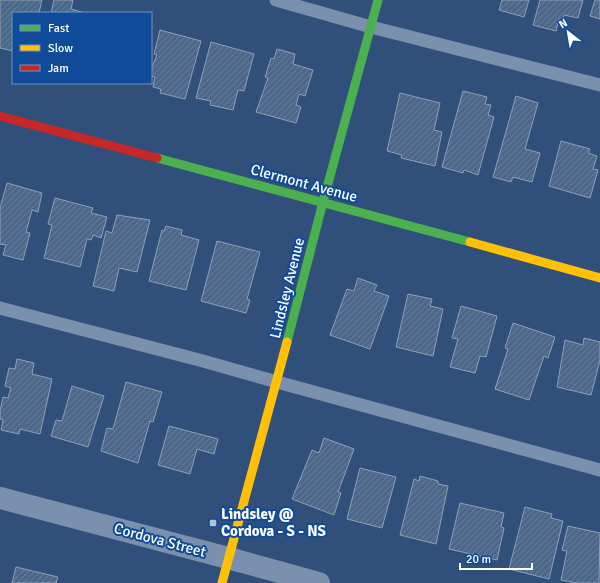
<svg xmlns="http://www.w3.org/2000/svg" width="600" height="583" viewBox="0 0 600 583" font-family="Signika,sans-serif">
  <defs>
    <pattern id="building-hatch" width="6" height="6" patternUnits="userSpaceOnUse"><rect width="6" height="6" fill="#4d6789"/><path d="M-1 1l2-2M0 6l6-6M5 7l2-2" fill="none" stroke="#687e9b"/></pattern>
  </defs>
  <rect width="100%" height="100%" fill="#304f7a"/>
  <path fill="url(#building-hatch)" stroke="#8fa1b9" d="M0,0H42L39,13H13V51L0,48Z
    M54,0H73L71,9L85,13H51Z
    M502,0H529L524,17L499,10Z
    M540,0H583L578,18L564,15L563,20L559,19L556,31L533,25Z
    M595,0H600V19L590,16Z
    M160,30L201,41L185,99L160,93L161,89L153,87L155,77L151,76V69L157,55L154,54Z
    M211,42L254,54L244,91L238,90L233,110L210,105L211,101L196,98Z
    M277,49L295,54L293,64L313,70L305,96L299,94L296,105L301,107L296,123L256,112L268,78L265,77L271,58L274,59Z
    M463,91L487,97L485,104L491,105L488,115L494,117L478,175L464,170L463,173L442,167Z
    M400,93L440,103L434,130L442,132L435,166L401,158L402,155L387,151Z
    M516,96L538,103L525,149L540,153L532,182L513,177L511,182L493,177Z
    M561,141L590,149L588,153L597,156L593,169L598,170L590,198L549,186Z
    M7,183L42,193L38,212L32,210L26,232L30,233L23,260L3,255L6,245L0,244V208Z
    M55,198L93,208L91,213L107,217L101,238L93,235L91,240L87,239L80,267L44,258L52,225L48,224Z
    M117,215L150,220L137,272L119,268L114,291L93,286L106,231L112,233Z
    M166,226L182,230L181,235L199,240L186,290L149,281L162,230L164,231Z
    M217,241L260,252L247,299L250,300L246,313L201,301Z
    M358,278L377,285L374,291L389,296L370,349L330,335L347,289L354,291Z
    M408,294L432,299L430,306L443,309L433,356L396,347Z
    M461,306L497,316L486,357L480,356L475,373L450,367L458,339L452,338Z
    M513,323L555,337L548,358L544,356L529,400L495,389L508,349L505,348Z
    M584,338L600,342V360L591,395L557,387L565,340L583,345Z
    M17,359L34,363L32,374L52,379L40,434L20,429L19,434L1,430L3,420L0,419V411L3,397L8,398L11,388L5,386L9,368L15,369Z
    M126,382L162,392L153,422L150,421L138,463L101,451L107,428L113,429Z
    M72,386L104,396L88,447L51,436L56,420L62,421Z
    M169,426L218,439L214,454L197,449L190,474L158,465Z
    M324,438L354,449L338,492L341,493L334,515L292,499L312,450L319,453Z
    M360,468L396,477L382,528L347,519Z
    M420,476L438,481V484L448,486L436,544L400,535L414,479L419,481Z
    M460,503L504,513L501,527L504,528L497,560L449,549Z
    M525,507L552,514L551,518L563,521L549,579L509,569Z
    M568,526L600,533L599,583H576L561,580L567,551L562,550Z
    M16,567L58,577L56,583H12Z"/>
  <g fill="none" stroke-linecap="round" stroke-linejoin="round">
    <path stroke="#7a90ad" stroke-width="13" d="M276,0L371,27L600,85
      M0,308L203,361L277,382L600,470"/>
    <path stroke="#7a90ad" stroke-width="22" d="M0,498L228,558L319,583"/>
    <path stroke="#4caf50" stroke-width="9" d="M157,158L470,242
      M287,342L323,202L378,0"/>
    <path stroke="#ffc107" stroke-width="9" d="M470,242L600,278
      M222,583L287,342"/>
    <path stroke="#c62828" stroke-width="9" d="M0,116L157,158"/>
  </g>
  <rect fill="#b7c1d0" stroke="#104b9a" stroke-width="1.5" x="209" y="519" width="8" height="8" rx="2"/>
  <g text-anchor="middle" dominant-baseline="central" stroke-width="4" stroke-linejoin="round" paint-order="stroke">
    <g font-size="15" fill="#fff" stroke="#104b9a">
      <text transform="translate(304 183) rotate(15)">Clermont Avenue</text>
      <text transform="translate(287 288) rotate(-76)">Lindsley Avenue</text>
      <text transform="translate(160 540) rotate(15)">Cordova Street</text>
    </g>
    <g font-size="15" font-weight="bold" fill="#fff" stroke="#104b9a" text-anchor="start">
      <text x="221" y="514">Lindsley @<tspan x="221" dy="17">Cordova - S - NS</tspan></text>
    </g>
  </g>
  <rect x="12" y="12" width="140" height="72" fill="#104b9a" stroke="#7093c2"/>
  <rect x="20" y="25" width="20" height="6" fill="#4caf50" stroke="#7093c2"/>
  <text x="48" y="32" font-size="12" fill="#ffffff">Fast</text>
  <rect x="20" y="45" width="20" height="6" fill="#ffc107" stroke="#7093c2"/>
  <text x="48" y="52" font-size="12" fill="#ffffff">Slow</text>
  <rect x="20" y="65" width="20" height="6" fill="#c62828" stroke="#7093c2"/>
  <text x="48" y="72" font-size="12" fill="#ffffff">Jam</text>
  <g transform="translate(568 32) rotate(329)" stroke="#104b9a" stroke-width="3" paint-order="stroke">
  <path d="M0-3L7 15L0 10L-7 15Z" fill="#ffffff"/>
  <text y="-6" font-size="11" font-weight="bold" text-anchor="middle" fill="#ffffff">N</text>
  </g>
  <path d="M460 563v6h72v-6" fill="none" stroke="#ffffff" stroke-width="2"/>
  <text x="466" y="563" font-size="12" fill="#ffffff" stroke="#104b9a" stroke-width="3" paint-order="stroke">20 m</text>
</svg>
